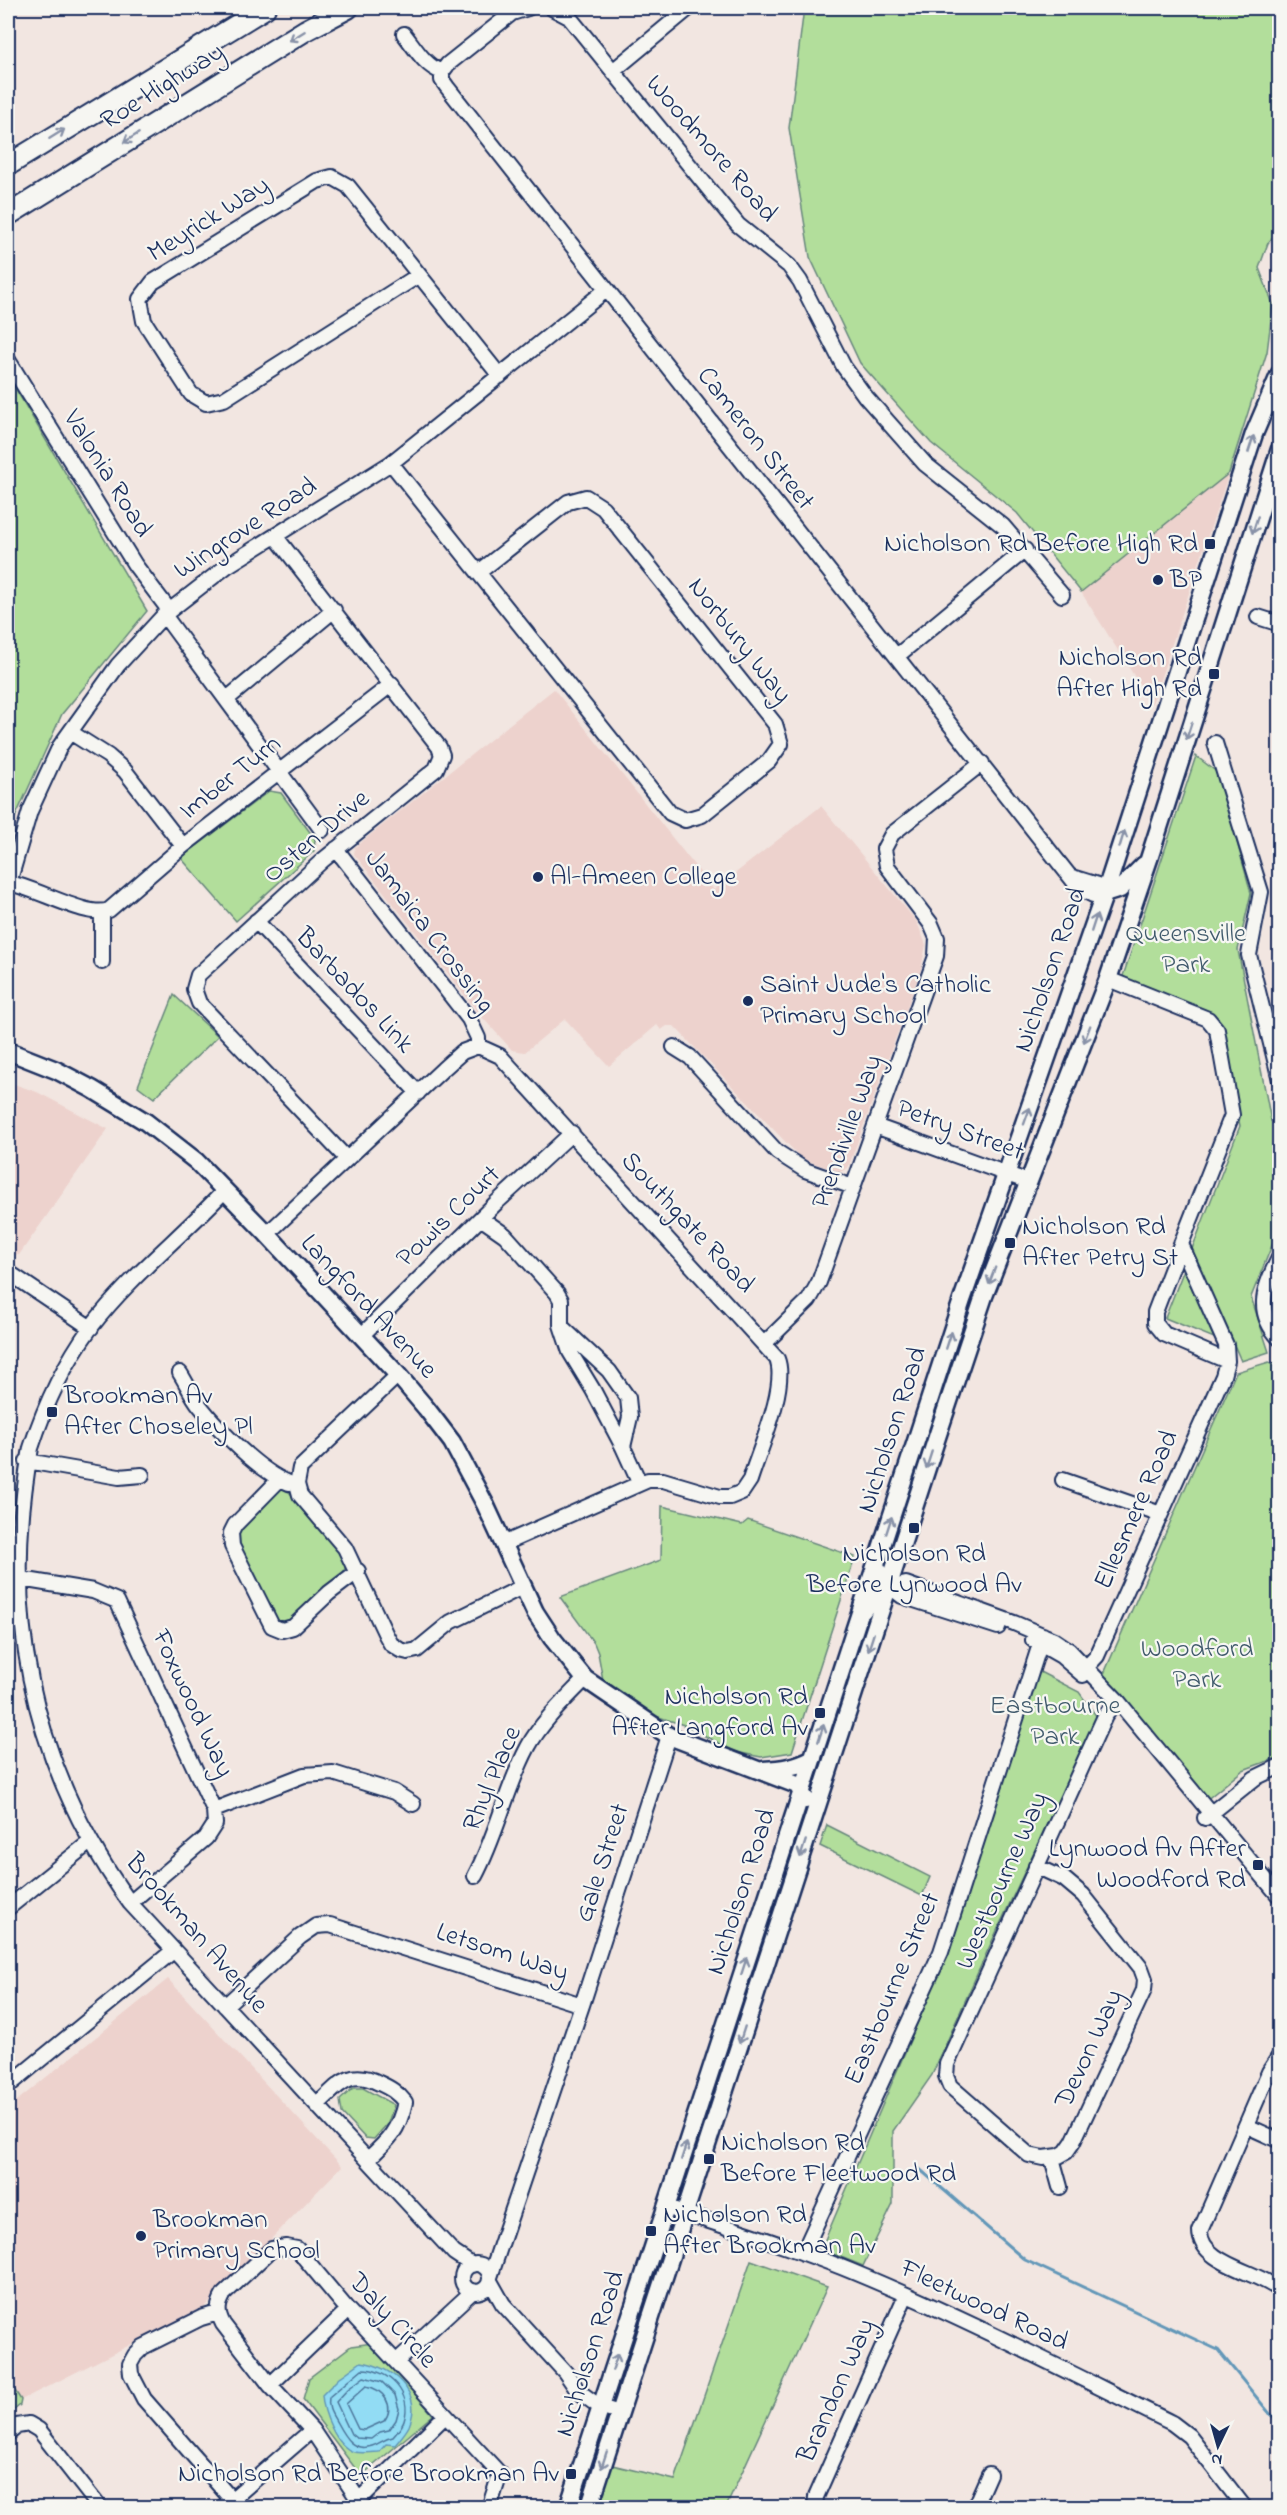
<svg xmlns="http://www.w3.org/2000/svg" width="1287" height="2515" viewBox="0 0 1287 2515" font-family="'Indie Flower',sans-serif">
  <rect width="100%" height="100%" fill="#f2e6e1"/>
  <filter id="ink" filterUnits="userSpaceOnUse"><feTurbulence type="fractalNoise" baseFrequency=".0167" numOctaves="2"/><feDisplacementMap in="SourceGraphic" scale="12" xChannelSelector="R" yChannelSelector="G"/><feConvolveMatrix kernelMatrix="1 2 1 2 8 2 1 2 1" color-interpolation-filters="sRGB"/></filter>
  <g filter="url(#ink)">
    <path fill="#edd2cd" d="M1229,473L1152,704L1081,592Z
      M554,689L714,890L821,806L917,922L926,945L921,969L848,1168L840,1172L802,1159L674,1026H667L661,1030L657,1025L609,1066L565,1019L525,1052L512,1050L481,1016L354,854L355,847Z
      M8,1082L37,1092L108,1129L19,1255L8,1254Z
      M168,1979L342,2166L205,2307L21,2400L8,2380V2108Z"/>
    <path fill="#b2de9b" stroke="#66867c" stroke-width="1.5" d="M804,8H1279V230L1268,243L1259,268L1273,304L1267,352L1229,473L1081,592L1017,513L931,443L860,363L810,257L789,128Z
      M8,376L147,611L62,714L8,833Z
      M1196,756L1218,773L1251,893L1238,950L1271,1121L1280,1125L1279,1228L1251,1297L1269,1352L1241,1361L1229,1333L1214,1338L1165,1318L1240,1126L1220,1023L1122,979Z
      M269,791L281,793L315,839L314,851L236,921L181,858Z
      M174,995L218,1036L154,1098L138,1086Z
      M1269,1362L1279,1368V1757L1243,1770L1205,1801L1103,1676L1236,1372Z
      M281,1487L290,1493L337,1548L347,1564L341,1577L293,1620L276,1626L235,1535Z
      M662,1506L742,1525L748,1520L855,1557L792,1752L761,1757L736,1752L684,1725L649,1714L603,1680L598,1653L594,1643L560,1597L661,1560Z
      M1034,1669L1079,1692L1097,1717L987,1952L932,2075L893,2131V2204L863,2266L821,2249L926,2003L957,1918Z
      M827,1825L930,1877L922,1896L820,1846Z
      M353,2088H363L394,2105L388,2123L374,2139L365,2138L342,2113L340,2100Z
      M751,2260L827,2287L727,2505L732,2507H599L612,2465L675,2480Z
      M373,2343L433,2415L361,2476L303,2399L309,2378L351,2346Z
      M8,2380L21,2400L20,2405L8,2415Z"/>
    <path fill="#92dcf4" stroke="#6297b8" stroke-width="1.5" d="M361,2362C391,2366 424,2392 409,2426C406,2432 400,2439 395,2445L386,2444L379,2452C371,2452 362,2454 354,2452C336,2447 323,2412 322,2395L339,2378Z"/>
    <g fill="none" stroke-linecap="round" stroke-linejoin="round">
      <path stroke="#4b749a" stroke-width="1.5" d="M362,2369C389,2369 413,2394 404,2421C402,2427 397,2432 393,2437C383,2439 380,2444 372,2446C353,2452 345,2438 337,2423C332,2414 327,2408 329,2397Z
        M364,2377L382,2382L395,2395L399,2409L396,2420L389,2430L380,2432L371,2439L356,2438L351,2434L336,2402L348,2389Z
        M366,2386C383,2389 396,2406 384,2421L364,2430L358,2429L346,2404Z"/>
      <path stroke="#6297b8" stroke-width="3" d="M916,2166L1025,2260L1218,2350L1280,2426"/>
      <g stroke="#1b2f5e" stroke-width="18">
        <path id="minor" d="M552,8L569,17L738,225L789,266L800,281L844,367L865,396L925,464L1003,526L1062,595
          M404,34C415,48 425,66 442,72V80L447,87L1079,888L1093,895L1104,894L1098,885L1072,877
          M613,71L689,8
          M442,72L448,64L512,13L528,8
          M419,275L224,399L206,403L191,394L144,321L140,299L153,282L317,181L332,177L348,186L500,376
          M8,360L135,565L169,610
          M391,463L670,813L685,820L702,815L769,761L781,744L775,724L603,508L586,497L568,502L479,572
          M276,537L439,747L442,755L436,769L323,860L198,975L194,989L199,1003L347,1159
          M164,615L322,830
          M1258,617L1280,624
          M897,656L1025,550
          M227,699L334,610
          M70,732L108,756L125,771L183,846
          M1215,743L1261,892L1249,955L1280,1080
          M336,849L469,1019L478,1038V1046
          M8,883C36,887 87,919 109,910L183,846L392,684
          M8,886L30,811L60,746L118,665L164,615L227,566L391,463L606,290
          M256,921L418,1093
          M102,962V913
          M674,1047L690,1057L777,1152L805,1170L853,1187
          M875,1126L1029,1182
          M224,1191C181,1237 130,1276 91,1327C64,1364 45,1405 31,1448C0,1615 32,1766 130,1903L454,2253L472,2265
          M482,1219L505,1235L557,1293L561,1300V1325L570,1352L593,1390L623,1447
          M267,1234L443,1069L462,1052L478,1046L500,1056L777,1359C788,1386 759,1451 750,1480L742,1492L730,1497H720L663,1480H648L503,1544
          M1181,1244L1155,1312V1323L1164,1334L1227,1361
          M1280,1256C1265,1286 1253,1311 1280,1339
          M8,1272L91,1328
          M564,1329L609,1371L628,1398L630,1417L623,1447L639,1482
          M361,1336L496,1203L572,1133
          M765,1343L809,1300L819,1282L936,956L937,938L931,924L887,866L884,849L892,834L982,763
          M180,1373C187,1384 192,1396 200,1406C219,1430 260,1472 289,1483
          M398,1375L300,1468L297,1484L300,1495L345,1548L386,1635L391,1644L400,1650L408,1652L417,1650L451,1622L522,1587
          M27,1461L119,1477L142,1475
          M280,1479L235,1525L231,1533L232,1546L272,1626L282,1630L293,1627L329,1593L358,1571
          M1063,1480L1161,1514
          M876,1564L889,1586L902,1596L998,1627
          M9,1577L93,1591L117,1601L214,1810L215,1824L206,1838L130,1903
          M863,1612L880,1590L906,1584L1014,1623L1054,1640L1069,1650L1117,1700L1280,1897
          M1033,1640L1061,1656L1083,1675
          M1081,1673L1097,1656L1223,1376L1227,1361L1226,1345L1181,1244L1232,1115L1217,1030L1208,1019L1108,979
          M214,1810L304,1775L333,1773L394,1792L413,1804
          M1205,1818L1255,1778L1280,1766
          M1036,1866L1064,1879L1083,1895L1141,1968L1145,1979L1144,1990L1073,2142L1066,2152L1059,2156L1043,2158L1029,2155L950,2086L946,2076L947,2064L1105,1716L1117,1700
          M475,1876C497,1835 506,1788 528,1747C542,1721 565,1700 585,1679
          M8,1908L90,1842
          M582,2005L669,1736
          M225,2006L300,1937L316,1926L330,1925L582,2005L490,2277
          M1280,2055L1269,2072L1200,2231C1200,2264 1257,2271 1280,2290
          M8,2086L173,1951
          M318,2104C339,2085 349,2068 379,2083C390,2088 397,2092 405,2102C399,2130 388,2141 368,2159
          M1247,2126L1280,2141
          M1052,2158L1060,2187
          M666,2207C727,2227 790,2246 851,2271C960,2316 1066,2371 1172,2423L1189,2436L1245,2508
          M803,2253L941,1952L1043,1635
          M462 2278a14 14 0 1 1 28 0a14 14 0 1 1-28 0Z
          M490,2281L503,2304L565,2372L578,2391L600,2407L619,2413
          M218,2313L201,2318L143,2347L135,2355L130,2364L131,2374L144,2399L239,2508
          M397,2361L473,2291
          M270,2385L348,2310
          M8,2434L17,2426L29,2424L39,2430L100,2508
          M359,2500L445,2416
          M222,2508L312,2430
          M364,2508L312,2430L270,2385L223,2324C217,2312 217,2306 224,2294L272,2249L286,2247L297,2249L348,2310L500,2474L489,2508
          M815,2508L816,2497L906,2295
          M974,2508L989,2474"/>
      </g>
      <g stroke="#1b2f5e" stroke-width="21">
        <path id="major" d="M1104,894L1120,889L1144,865
          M8,1051L56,1070L92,1089L146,1122L196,1161L267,1234L398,1375L426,1408L452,1442L485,1504L535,1612L552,1638L585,1679L669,1736L797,1785L806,1800
          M763,1770C781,1769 797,1767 813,1758
          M568,2508L962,1300L1110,878L1254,434L1280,373
          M589,2508L938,1434L984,1296L1108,979L1149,859L1280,449"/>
      </g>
      <g stroke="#1b2f5e" stroke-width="24">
        <path id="highway" d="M8,165L265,8
          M8,215L306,30L348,8"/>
      </g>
      <use href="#minor" stroke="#f6f6f2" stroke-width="14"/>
      <use href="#major" stroke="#f6f6f2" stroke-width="16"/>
      <use href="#highway" stroke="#f6f6f2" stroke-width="20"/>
    </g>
    <defs><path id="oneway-shaft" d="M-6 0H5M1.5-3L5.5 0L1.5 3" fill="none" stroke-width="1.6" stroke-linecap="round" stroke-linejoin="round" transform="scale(1.5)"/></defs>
    <g stroke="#8892a8">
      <use href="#oneway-shaft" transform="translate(297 36) rotate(148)"/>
      <use href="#oneway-shaft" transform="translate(57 134) rotate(-32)"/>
      <use href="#oneway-shaft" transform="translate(131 138) rotate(148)"/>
      <use href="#oneway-shaft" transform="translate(1251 444) rotate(-72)"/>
      <use href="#oneway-shaft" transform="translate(1255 525) rotate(108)"/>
      <use href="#oneway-shaft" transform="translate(1189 731) rotate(108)"/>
      <use href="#oneway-shaft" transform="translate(1122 839) rotate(-73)"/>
      <use href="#oneway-shaft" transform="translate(1094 923) rotate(-72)"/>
      <use href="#oneway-shaft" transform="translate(1087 1034) rotate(111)"/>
      <use href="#oneway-shaft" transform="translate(1027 1116) rotate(-70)"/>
      <use href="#oneway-shaft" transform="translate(992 1276) rotate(111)"/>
      <use href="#oneway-shaft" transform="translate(949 1340) rotate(-72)"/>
      <use href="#oneway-shaft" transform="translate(929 1460) rotate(108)"/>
      <use href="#oneway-shaft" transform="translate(889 1525) rotate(-72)"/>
      <use href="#oneway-shaft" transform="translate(871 1642) rotate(108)"/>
      <use href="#oneway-shaft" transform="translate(821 1733) rotate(-72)"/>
      <use href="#oneway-shaft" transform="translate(803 1849) rotate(108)"/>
      <use href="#oneway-shaft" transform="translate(744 1966) rotate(-72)"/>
      <use href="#oneway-shaft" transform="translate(742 2035) rotate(108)"/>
      <use href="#oneway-shaft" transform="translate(684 2151) rotate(-72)"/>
      <use href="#oneway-shaft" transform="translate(615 2362) rotate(-72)"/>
      <use href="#oneway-shaft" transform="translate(604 2460) rotate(108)"/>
    </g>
  </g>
  <g fill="#1b2f5e" stroke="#f6f6f2" stroke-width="2">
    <rect x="1204" y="538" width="12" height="12" rx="3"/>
    <circle cx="1158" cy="580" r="6"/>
    <rect x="1208" y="668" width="12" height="12" rx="3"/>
    <circle cx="538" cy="877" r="6"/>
    <circle cx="748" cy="1001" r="6"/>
    <rect x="1004" y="1237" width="12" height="12" rx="3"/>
    <rect x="46" y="1406" width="12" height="12" rx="3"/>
    <rect x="908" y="1522" width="12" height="12" rx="3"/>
    <rect x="814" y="1707" width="12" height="12" rx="3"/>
    <rect x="1252" y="1859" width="12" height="12" rx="3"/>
    <rect x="703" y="2153" width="12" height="12" rx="3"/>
    <rect x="645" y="2225" width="12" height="12" rx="3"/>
    <circle cx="141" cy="2236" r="6"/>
    <rect x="565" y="2468" width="12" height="12" rx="3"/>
  </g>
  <g text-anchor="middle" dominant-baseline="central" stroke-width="4.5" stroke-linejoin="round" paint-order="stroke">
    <g font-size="27" fill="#1b2f5e" stroke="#f6f6f2">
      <text transform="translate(163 87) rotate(-32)">Roe Highway</text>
      <text transform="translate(711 149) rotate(49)">Woodmore Road</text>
      <text transform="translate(209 220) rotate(-32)">Meyrick Way</text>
      <text transform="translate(755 439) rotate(52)">Cameron Street</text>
      <text transform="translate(107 474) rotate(58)">Valonia Road</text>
      <text transform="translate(246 529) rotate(-33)">Wingrove Road</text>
      <text transform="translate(739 641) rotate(52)">Norbury Way</text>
      <text transform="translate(231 778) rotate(-38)">Imber Turn</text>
      <text transform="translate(317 837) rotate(-40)">Osten Drive</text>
      <text transform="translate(429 932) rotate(53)">Jamaica Crossing</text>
      <text transform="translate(1051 970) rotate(-71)">Nicholson Road</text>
      <text transform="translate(354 991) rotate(47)">Barbados Link</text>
      <text transform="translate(960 1131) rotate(20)">Petry Street</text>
      <text transform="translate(848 1132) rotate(-70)">Prendiville Way</text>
      <text transform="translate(449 1217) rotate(-44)">Powis Court</text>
      <text transform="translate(687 1223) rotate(47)">Southgate Road</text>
      <text transform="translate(368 1307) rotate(47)">Langford Avenue</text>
      <text transform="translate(893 1430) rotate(-72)">Nicholson Road</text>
      <text transform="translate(1137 1510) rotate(-66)">Ellesmere Road</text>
      <text transform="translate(192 1704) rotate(65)">Foxwood Way</text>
      <text transform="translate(493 1779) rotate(-67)">Rhyl Place</text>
      <text transform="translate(603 1863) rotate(-72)">Gale Street</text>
      <text transform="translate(1003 1881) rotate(-66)">Westbourne Way</text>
      <text transform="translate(742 1892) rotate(-72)">Nicholson Road</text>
      <text transform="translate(196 1934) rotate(49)">Brookman Avenue</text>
      <text transform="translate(502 1953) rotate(18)">Letsom Way</text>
      <text transform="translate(893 1989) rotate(-67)">Eastbourne Street</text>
      <text transform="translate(1090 2049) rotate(-65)">Devon Way</text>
      <text transform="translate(984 2306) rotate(25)">Fleetwood Road</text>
      <text transform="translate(392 2321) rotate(48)">Daly Circle</text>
      <text transform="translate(591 2354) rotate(-72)">Nicholson Road</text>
      <text transform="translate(837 2391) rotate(-66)">Brandon Way</text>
    </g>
    <g font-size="27" fill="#1b2f5e" stroke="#f6f6f2" text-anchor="start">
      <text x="1198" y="544" text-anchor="end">Nicholson Rd Before High Rd</text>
      <text x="1170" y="580">BP</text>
      <text x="1202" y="658" text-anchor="end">Nicholson Rd<tspan x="1202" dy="31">After High Rd</tspan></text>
      <text x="550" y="877">Al-Ameen College</text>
      <text x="760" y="985">Saint Jude's Catholic<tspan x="760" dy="31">Primary School</tspan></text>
      <text x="1022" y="1227">Nicholson Rd<tspan x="1022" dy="31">After Petry St</tspan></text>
      <text x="64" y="1396">Brookman Av<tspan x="64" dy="31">After Choseley Pl</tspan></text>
      <text x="914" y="1554" text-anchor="middle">Nicholson Rd<tspan x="914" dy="31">Before Lynwood Av</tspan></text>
      <text x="808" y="1697" text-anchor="end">Nicholson Rd<tspan x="808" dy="31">After Langford Av</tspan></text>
      <text x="1246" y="1849" text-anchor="end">Lynwood Av After<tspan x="1246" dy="31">Woodford Rd</tspan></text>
      <text x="721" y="2143">Nicholson Rd<tspan x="721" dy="31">Before Fleetwood Rd</tspan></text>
      <text x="663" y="2215">Nicholson Rd<tspan x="663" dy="31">After Brookman Av</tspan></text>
      <text x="153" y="2220">Brookman<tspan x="153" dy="31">Primary School</tspan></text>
      <text x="559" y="2474" text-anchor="end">Nicholson Rd Before Brookman Av</text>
    </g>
    <g font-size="27" fill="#415b6d" stroke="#f6f6f2">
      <text x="1186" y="934">Queensville<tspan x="1186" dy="31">Park</tspan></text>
      <text x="1197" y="1649">Woodford<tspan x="1197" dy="31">Park</tspan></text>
      <text x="1055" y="1706">Eastbourne<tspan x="1055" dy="31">Park</tspan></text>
    </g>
  </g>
  <rect width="1287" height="2515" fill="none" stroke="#f6f6f2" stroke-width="30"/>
  <rect x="15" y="15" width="1257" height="2485" fill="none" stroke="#1b2f5e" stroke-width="2" filter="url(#ink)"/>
  <g transform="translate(1218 2446) rotate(185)" stroke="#f6f6f2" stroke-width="4.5" paint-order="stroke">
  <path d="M0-4.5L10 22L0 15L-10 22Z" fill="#1b2f5e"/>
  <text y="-9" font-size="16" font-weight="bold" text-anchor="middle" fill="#1b2f5e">N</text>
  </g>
</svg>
